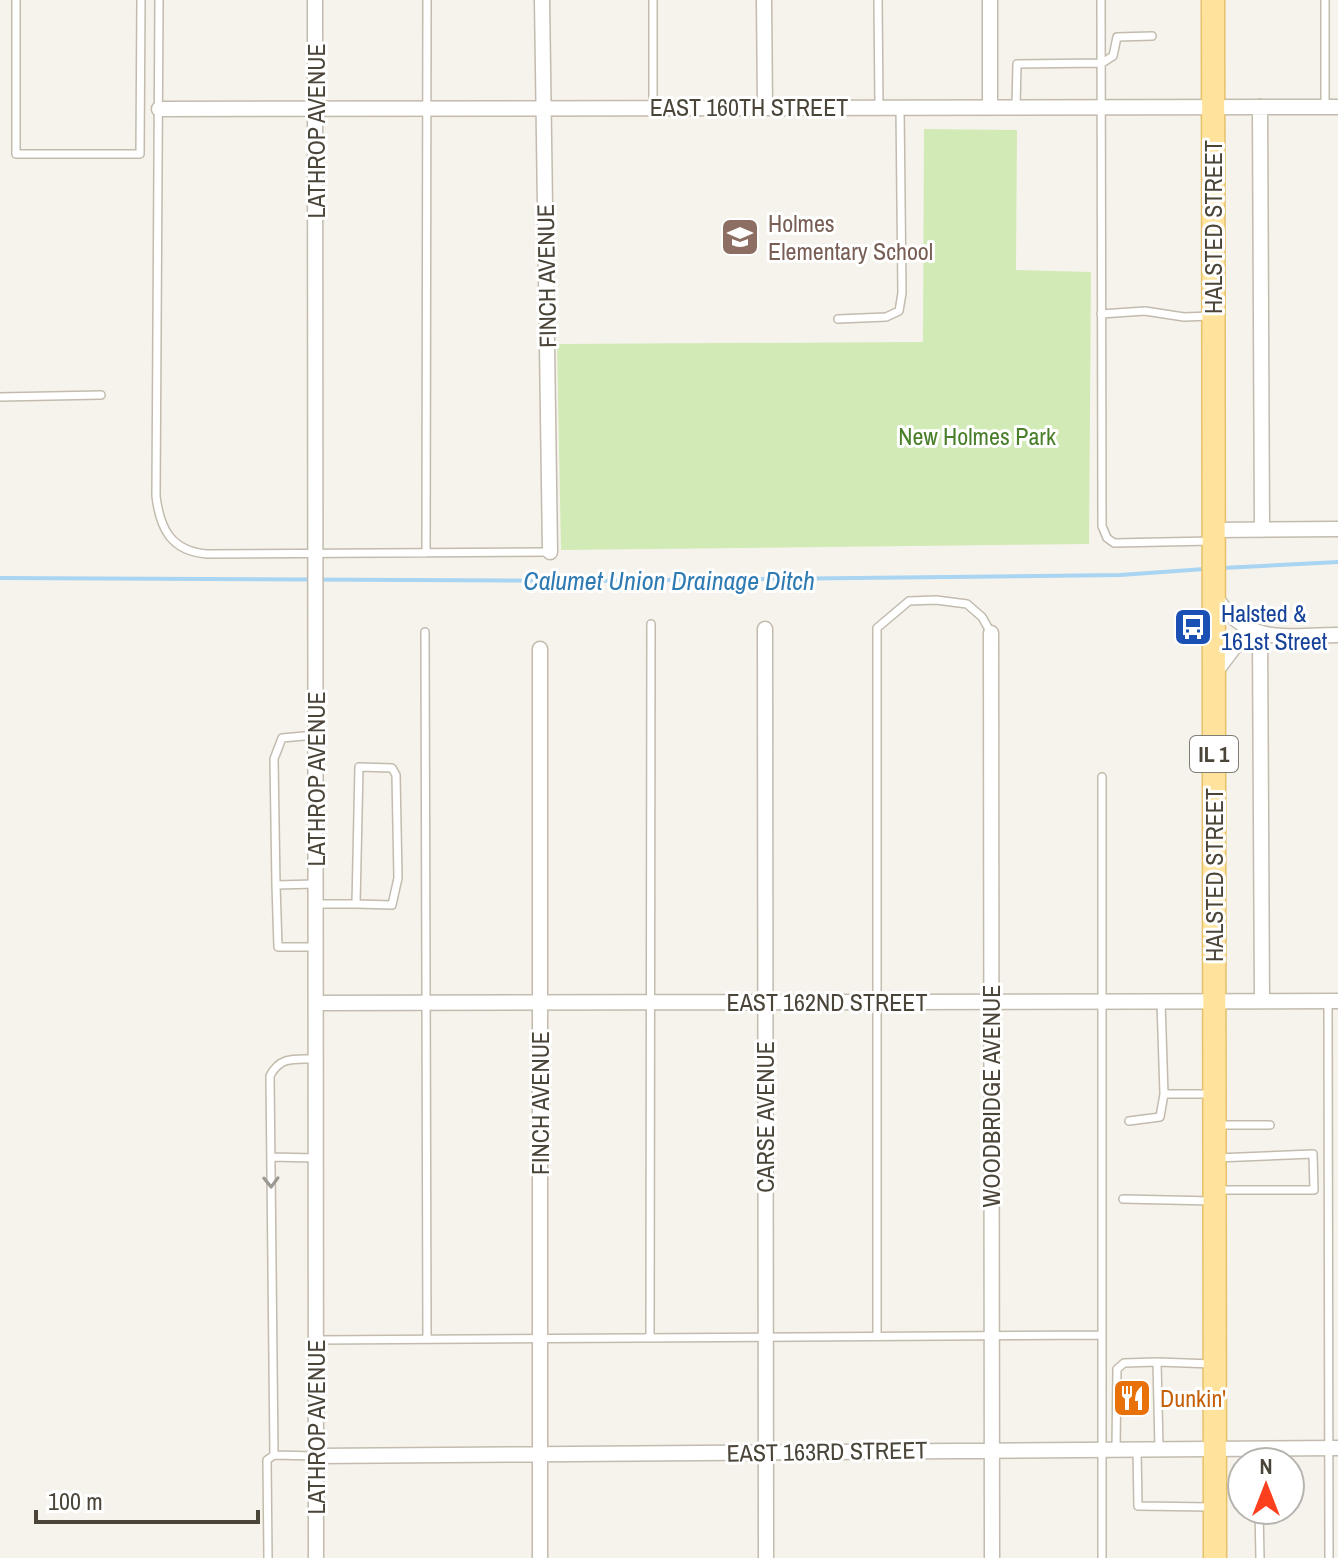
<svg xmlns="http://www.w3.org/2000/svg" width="1338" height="1558" viewBox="0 0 1338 1558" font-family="'Archivo Narrow',sans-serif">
  <rect width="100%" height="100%" fill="#f6f3ec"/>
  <path fill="#d2eab5" d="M924,129L1017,130L1016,270L1091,272L1089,544L561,550L557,344L923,342Z"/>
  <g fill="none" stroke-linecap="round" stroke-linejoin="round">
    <path stroke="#a9d4f2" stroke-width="4" d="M1222,568L1338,562
      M0,578L590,581L1120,575L1205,569"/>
    <g stroke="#c2bbae" stroke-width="10">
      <path id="service" d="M16,0V154H140L141,0
        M159,0L156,496C160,529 171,551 207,554L550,552
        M878,0L879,107
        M1101,0L1102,526L1107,538L1114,543L1212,541
        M1016,107L1017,64L1102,63L1113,56L1117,37L1152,36
        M1325,107V0
        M653,108V0
        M1101,314L1145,311L1184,317L1210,316
        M838,319L886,317L899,311L902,293L900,107
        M0,397L101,395
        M426,553L427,0
        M425,632L427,1339
        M315,735L282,738L274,759L276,885L316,884
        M359,767L392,768L396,775L398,878L392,905L356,904Z
        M276,885L278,947H316
        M316,904H356
        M1328,1001L1329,1558
        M1164,1094H1209
        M1129,1121L1160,1117L1164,1094L1161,1002
        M1216,1125H1270
        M271,1157L316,1158
        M1216,1158L1313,1154L1314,1190H1217
        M1123,1199L1213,1201
        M877,1336V628L909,601L936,600L967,604L982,617L991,633
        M650,1337L651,624
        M317,1340L1102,1335
        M1159,1448L1157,1362L1213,1364
        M1116,1449L1117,1369L1124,1363L1157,1362
        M1137,1449L1138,1506L1212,1507
        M274,1455L270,1076C280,1056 295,1059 315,1059
        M1259,1510L1260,1558
        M268,1558L267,1460L274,1455L316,1456
        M1102,1558V777"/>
    </g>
    <g stroke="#c2bbae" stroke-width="17">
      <path id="minor" d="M315,0L316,1558
        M542,0L550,552
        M764,0L765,107
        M990,0V107
        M1260,107L1262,530
        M159,109L1338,107
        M1213,530L1338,529
        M1214,596C1252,647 1280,635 1338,635
        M765,629L766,1558
        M991,633L992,1558
        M1260,635L1262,1001
        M540,649V1558
        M1214,674L1235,646L1260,635
        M316,1003L1338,1001
        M316,1456L1338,1448"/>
    </g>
    <g stroke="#e6c16a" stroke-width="25">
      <path id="primary" d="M1213,0L1215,1558"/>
    </g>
    <use href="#service" stroke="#fff" stroke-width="7"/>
    <use href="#minor" stroke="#fff" stroke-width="14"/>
    <use href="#primary" stroke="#ffe39c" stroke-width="22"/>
  </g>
  <defs><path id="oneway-chevron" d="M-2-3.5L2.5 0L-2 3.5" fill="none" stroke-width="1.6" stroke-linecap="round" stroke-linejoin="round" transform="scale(2)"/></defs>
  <use stroke="#9c9892" href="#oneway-chevron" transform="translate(271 1182) rotate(89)"/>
  <defs>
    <g id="school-square" transform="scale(2)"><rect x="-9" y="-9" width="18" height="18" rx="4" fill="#8d6e63" stroke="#fff"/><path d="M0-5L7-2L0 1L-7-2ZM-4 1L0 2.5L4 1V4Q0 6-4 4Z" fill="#fff"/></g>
    <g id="bus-square" transform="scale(2)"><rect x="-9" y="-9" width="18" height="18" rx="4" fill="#1a4fb4" stroke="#fff"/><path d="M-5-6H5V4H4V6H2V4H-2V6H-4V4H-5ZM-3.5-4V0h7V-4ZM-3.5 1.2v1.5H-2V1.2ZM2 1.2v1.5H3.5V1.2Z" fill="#fff"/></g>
    <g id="restaurant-square" transform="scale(2)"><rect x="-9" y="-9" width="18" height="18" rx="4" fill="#e8710a" stroke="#fff"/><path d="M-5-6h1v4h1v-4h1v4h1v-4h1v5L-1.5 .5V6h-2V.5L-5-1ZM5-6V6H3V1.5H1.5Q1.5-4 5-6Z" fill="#fff"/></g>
  </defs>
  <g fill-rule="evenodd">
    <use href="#school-square" x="740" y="237"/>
    <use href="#bus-square" x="1193" y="627"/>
    <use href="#restaurant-square" x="1132" y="1398"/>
  </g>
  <g text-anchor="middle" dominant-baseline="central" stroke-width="6" stroke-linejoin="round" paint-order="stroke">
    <rect fill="#fff" stroke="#817c74" stroke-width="2" x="1190" y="736" width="48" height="36" rx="6"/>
    <g font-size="22" font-weight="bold" fill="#4b4439">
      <text x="1214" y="754">IL 1</text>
    </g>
    <g font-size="24" fill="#4b4439" stroke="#fff">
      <text x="749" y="107">EAST 160TH STREET</text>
      <text transform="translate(316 131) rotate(-90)">LATHROP AVENUE</text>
      <text transform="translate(1213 227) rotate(-90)">HALSTED STREET</text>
      <text transform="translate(546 276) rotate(-91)">FINCH AVENUE</text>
      <text transform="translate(316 779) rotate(-90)">LATHROP AVENUE</text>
      <text transform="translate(1214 875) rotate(-90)">HALSTED STREET</text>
      <text x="827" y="1002">EAST 162ND STREET</text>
      <text transform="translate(991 1096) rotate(-90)">WOODBRIDGE AVENUE</text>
      <text transform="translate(540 1103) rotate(-90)">FINCH AVENUE</text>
      <text transform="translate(765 1117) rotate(-90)">CARSE AVENUE</text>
      <text transform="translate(316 1427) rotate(-90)">LATHROP AVENUE</text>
      <text transform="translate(827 1451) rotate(-1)">EAST 163RD STREET</text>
    </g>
    <g font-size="24" fill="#785e54" stroke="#fff" text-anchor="start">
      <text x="768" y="223">Holmes<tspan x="768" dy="28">Elementary School</tspan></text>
    </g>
    <g font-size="24" fill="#4a7f2a" stroke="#fff">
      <text x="977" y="436">New Holmes Park</text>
    </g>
    <g font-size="24" fill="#164399" stroke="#fff" text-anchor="start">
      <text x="1221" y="613">Halsted &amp;<tspan x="1221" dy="28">161st Street</tspan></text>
    </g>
    <g font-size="24" fill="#c56008" stroke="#fff" text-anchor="start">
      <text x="1160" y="1398">Dunkin'</text>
    </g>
    <g font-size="26" font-style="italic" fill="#2e7ab2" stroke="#fff">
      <text x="669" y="580">Calumet Union Drainage Ditch</text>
    </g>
  </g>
  <g transform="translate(1266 1486)"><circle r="38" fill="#ffffff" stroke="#b7b4b0" stroke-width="2"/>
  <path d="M0-6L14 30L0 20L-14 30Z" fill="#fc3f1d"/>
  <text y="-12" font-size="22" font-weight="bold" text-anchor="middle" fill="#4b4439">N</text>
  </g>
  <path d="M36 1510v12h222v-12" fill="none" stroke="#4b4439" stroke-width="4"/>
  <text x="48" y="1510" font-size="24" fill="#4b4439" stroke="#ffffff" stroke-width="6" paint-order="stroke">100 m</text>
</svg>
